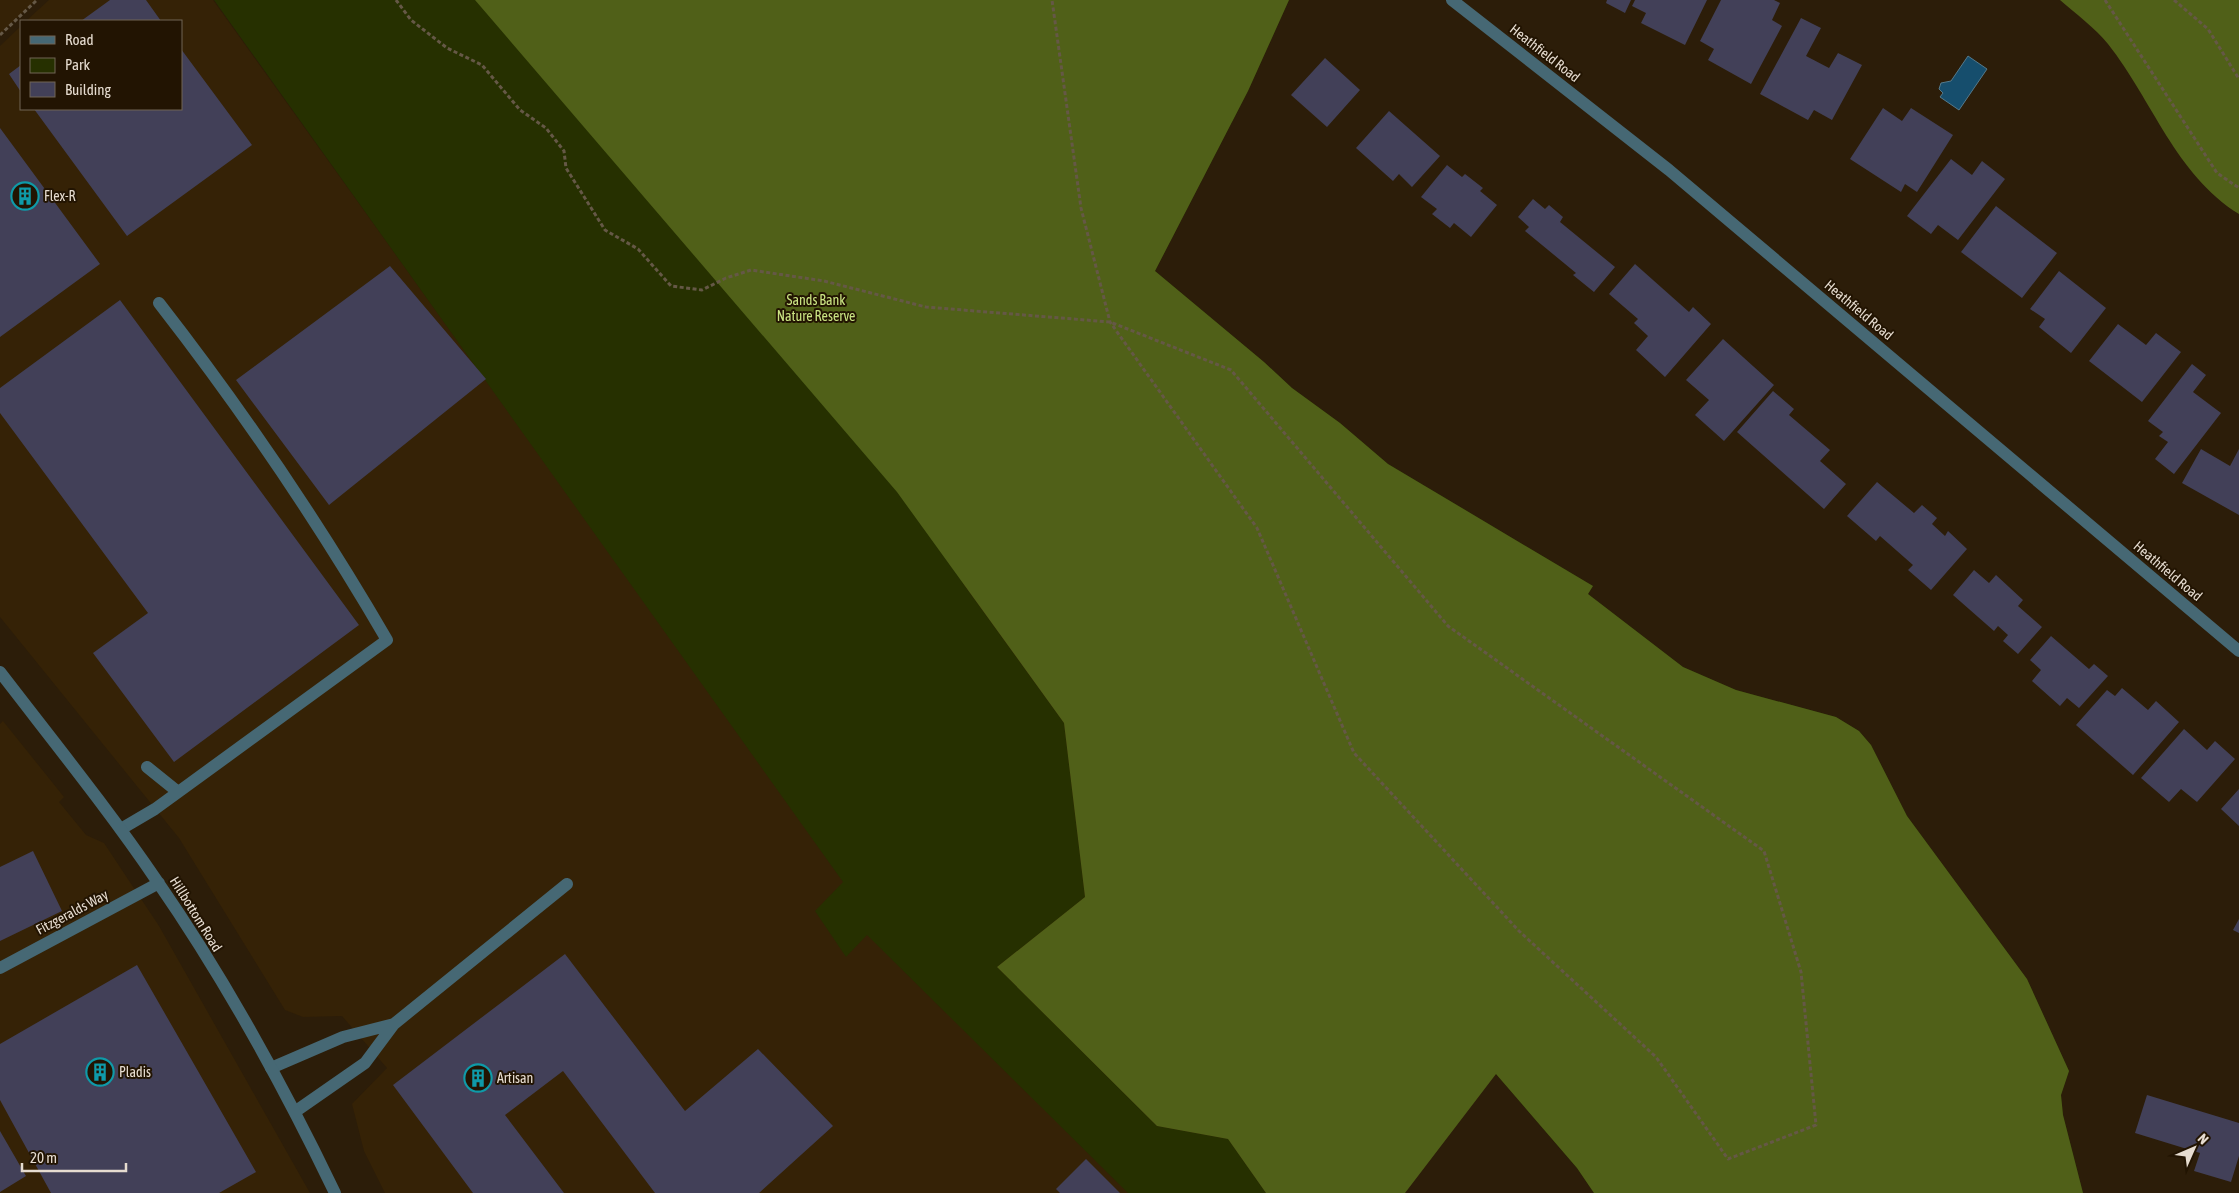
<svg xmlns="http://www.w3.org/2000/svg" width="2239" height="1193" viewBox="0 0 2239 1193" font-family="'Asap Condensed',sans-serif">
  <rect width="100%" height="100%" fill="#2c1d09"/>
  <path fill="#352206" d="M0,0H36L0,34Z
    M49,0H213L602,542L971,574L1405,1193H385L364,1151L352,1104L387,1068L342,1016L303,1017L285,1010L179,838L0,617V46L21,26V109H181V21H26Z
    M3,721L64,797L59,802L86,835L104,843L159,926L310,1193H0V724Z"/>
  <path fill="#263000" d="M214,0H1289L1248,91L1155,271L1264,362L1292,388L1340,423L1388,464L1593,586L1588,594L1683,667L1736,690L1836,717L1859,731L1871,745L1907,816L2027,979L2069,1071L2061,1095L2063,1115L2083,1193H1594L1577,1168L1496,1074L962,582L1064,723L1085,897L997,967L1157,1126L1228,1139L1266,1193H1128L867,935L846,957L815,911L843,882Z"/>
  <path fill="#506018" d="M475,0H1289L1248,91L1155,271L1264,362L1292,388L1340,423L1388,464L1593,586L1588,594L1683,667L1736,690L1836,717L1859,731L1871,745L1907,816L2027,979L2069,1071L2061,1095L2063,1115L2083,1193H1594L1577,1168L1496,1074L1405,1193H1266L1228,1139L1157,1126L997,967L1085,897L1064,723L897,492Z
    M2060,0H2239V214C2175,174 2153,101 2108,44C2095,28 2076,14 2060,0Z"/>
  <path fill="#164e6d" stroke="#54798b" d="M1968,56L1987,69L1959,110L1940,97L1943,93L1939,89L1941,83L1951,81Z"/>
  <path fill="#424058" d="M110,0H146L161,21H81Z
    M1607,0H1631L1625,13L1606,3Z
    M1635,0H1707L1685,45L1641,23L1646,13L1632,6Z
    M1721,0H1774L1780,3L1772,20L1782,26L1751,84L1708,60L1714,49L1700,41Z
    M1801,18L1821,28L1806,56L1829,68L1838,53L1862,65L1832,120L1814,110L1808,120L1760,94Z
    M181,49L252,145L127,236L34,109H181Z
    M1325,58L1360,90L1327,127L1291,95Z
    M21,65V92L9,74Z
    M1883,108L1902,121L1911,108L1953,135L1917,192L1905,184L1901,192L1850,159Z
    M1389,111L1440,156L1412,187L1399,174L1393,181L1356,148Z
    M0,128L100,264L0,337Z
    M1951,159L1972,175L1982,161L2005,179L1958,240L1938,225L1931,234L1907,216Z
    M1447,165L1462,177L1465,174L1483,188L1480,191L1497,205L1471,237L1454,223L1450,228L1432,214L1437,209L1421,197Z
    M1533,199L1545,209L1549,205L1563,217L1560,222L1615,267L1594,292L1573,275L1576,273L1525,231L1529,227L1518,217Z
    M1996,206L2057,253L2022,298L1961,252Z
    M1635,264L1689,312L1693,307L1711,324L1665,377L1636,350L1648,336L1634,323L1638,319L1609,294Z
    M390,266L486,379L329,505L236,380Z
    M2059,271L2106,308L2071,353L2039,327L2045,319L2030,309Z
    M120,300L359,625L174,762L93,653L148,613L0,413V388Z
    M2118,324L2146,345L2156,333L2181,352L2142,402L2089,361Z
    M1723,339L1774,385L1724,441L1695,415L1709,400L1686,380Z
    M2192,364L2206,375L2193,392L2221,413L2174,474L2155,459L2168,442L2159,436L2163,432L2148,421Z
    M1773,391L1794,409L1789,415L1830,450L1820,461L1846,484L1824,509L1737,432Z
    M2201,449L2230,466L2239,449V515L2182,483Z
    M1877,482L1914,513L1922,505L1937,518L1932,524L1945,536L1948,531L1967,549L1931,590L1908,570L1913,565L1880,536L1876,541L1847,516Z
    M1974,570L1989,583L1996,575L2023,600L2018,606L2042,627L2018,654L2003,641L2008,635L1998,626L1994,631L1953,595Z
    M2051,636L2089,669L2094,664L2108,676L2079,708L2067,698L2060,706L2032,681L2041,670L2030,660Z
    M2122,688L2148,710L2156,701L2179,722L2133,775L2076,725L2107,690L2115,696Z
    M2184,729L2207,750L2215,741L2235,759L2197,802L2181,789L2169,802L2141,778Z
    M2239,789V826L2221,809Z
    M33,851L62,911L0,941V867Z
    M2239,919V933L2233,930Z
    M565,954L685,1111L758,1049L833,1126L759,1193H655L563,1071L505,1115L564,1193H473L393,1085Z
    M137,965L256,1172L219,1193H51L0,1100V1044Z
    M2147,1095L2239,1123V1156L2231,1182L2194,1171L2200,1153L2135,1133Z
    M0,1131L26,1176L0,1192Z
    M1086,1159L1120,1193H1060L1056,1189Z"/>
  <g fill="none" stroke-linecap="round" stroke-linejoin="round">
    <path stroke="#655846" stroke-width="3" stroke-dasharray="4 2.5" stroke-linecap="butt" d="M396,0L411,20L447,48L482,65L520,110L546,128L564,151L566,168L605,230L638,249L671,286L702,290L726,278L751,270L824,281L926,307L1110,322L1231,370L1448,626L1764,851L1801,972L1816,1125L1728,1159L1656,1057L1519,931L1354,753L1257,528L1110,322L1081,208L1052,0
      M2105,0L2217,173L2239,188
      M2174,0L2208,29L2239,79
      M0,35L37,0"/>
    <path stroke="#466874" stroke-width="12" d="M147,767L178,792
      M121,829L155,809L387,640C319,523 243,411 159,303
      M271,1068L343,1037L394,1024
      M296,1111L365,1063L394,1024L567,884"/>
    <path stroke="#466874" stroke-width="12" d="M1452,0L1669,170L2239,651
      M0,672C53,741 108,809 157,881C225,979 283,1085 335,1193
      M0,968L159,883"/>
  </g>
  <defs>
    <g id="building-ring" transform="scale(1.4375)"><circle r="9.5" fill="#221402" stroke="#0f9aa8" stroke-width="1.5"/><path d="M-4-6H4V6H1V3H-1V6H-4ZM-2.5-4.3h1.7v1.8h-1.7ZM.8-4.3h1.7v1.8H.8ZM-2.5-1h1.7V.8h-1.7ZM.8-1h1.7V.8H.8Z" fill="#0f9aa8"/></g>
  </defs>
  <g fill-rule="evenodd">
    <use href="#building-ring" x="25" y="196"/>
    <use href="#building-ring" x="100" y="1072"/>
    <use href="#building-ring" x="478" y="1078"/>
  </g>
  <g text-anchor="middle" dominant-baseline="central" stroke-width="4" stroke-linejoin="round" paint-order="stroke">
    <g font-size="14" fill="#e6dcd0" stroke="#221402">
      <text transform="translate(1545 53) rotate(38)">Heathfield Road</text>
      <text transform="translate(1859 310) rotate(40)">Heathfield Road</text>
      <text transform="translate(2168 571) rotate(40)">Heathfield Road</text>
      <text transform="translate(72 912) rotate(-28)">Fitzgeralds Way</text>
      <text transform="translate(196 914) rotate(58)">Hillbottom Road</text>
    </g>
    <g font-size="14" fill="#e6dcd0" stroke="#221402" text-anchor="start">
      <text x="44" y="196">Flex-R</text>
      <text x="119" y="1072">Pladis</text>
      <text x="497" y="1078">Artisan</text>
    </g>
    <g font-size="14" fill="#cae483" stroke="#221402">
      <text x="816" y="300">Sands Bank<tspan x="816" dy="16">Nature Reserve</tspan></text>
    </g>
  </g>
  <rect x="20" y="20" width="162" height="90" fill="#221402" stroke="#706454"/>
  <rect x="30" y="36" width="25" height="8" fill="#466874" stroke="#706454"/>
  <text x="65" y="45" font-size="15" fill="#e6dcd0">Road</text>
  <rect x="30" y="58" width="25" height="15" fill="#263000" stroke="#706454"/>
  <text x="65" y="70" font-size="15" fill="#e6dcd0">Park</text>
  <rect x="30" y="82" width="25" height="15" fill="#424058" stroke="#706454"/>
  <text x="65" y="95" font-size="15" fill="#e6dcd0">Building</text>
  <g transform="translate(2194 1148) rotate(45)" stroke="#221402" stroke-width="4" paint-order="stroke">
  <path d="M0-4L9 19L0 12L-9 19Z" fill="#e6dcd0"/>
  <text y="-8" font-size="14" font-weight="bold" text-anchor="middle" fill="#e6dcd0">N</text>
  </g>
  <path d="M22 1163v8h104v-8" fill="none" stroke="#e6dcd0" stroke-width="2.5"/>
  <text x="30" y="1163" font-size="15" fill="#e6dcd0" stroke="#221402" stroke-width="4" paint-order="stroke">20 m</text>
</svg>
